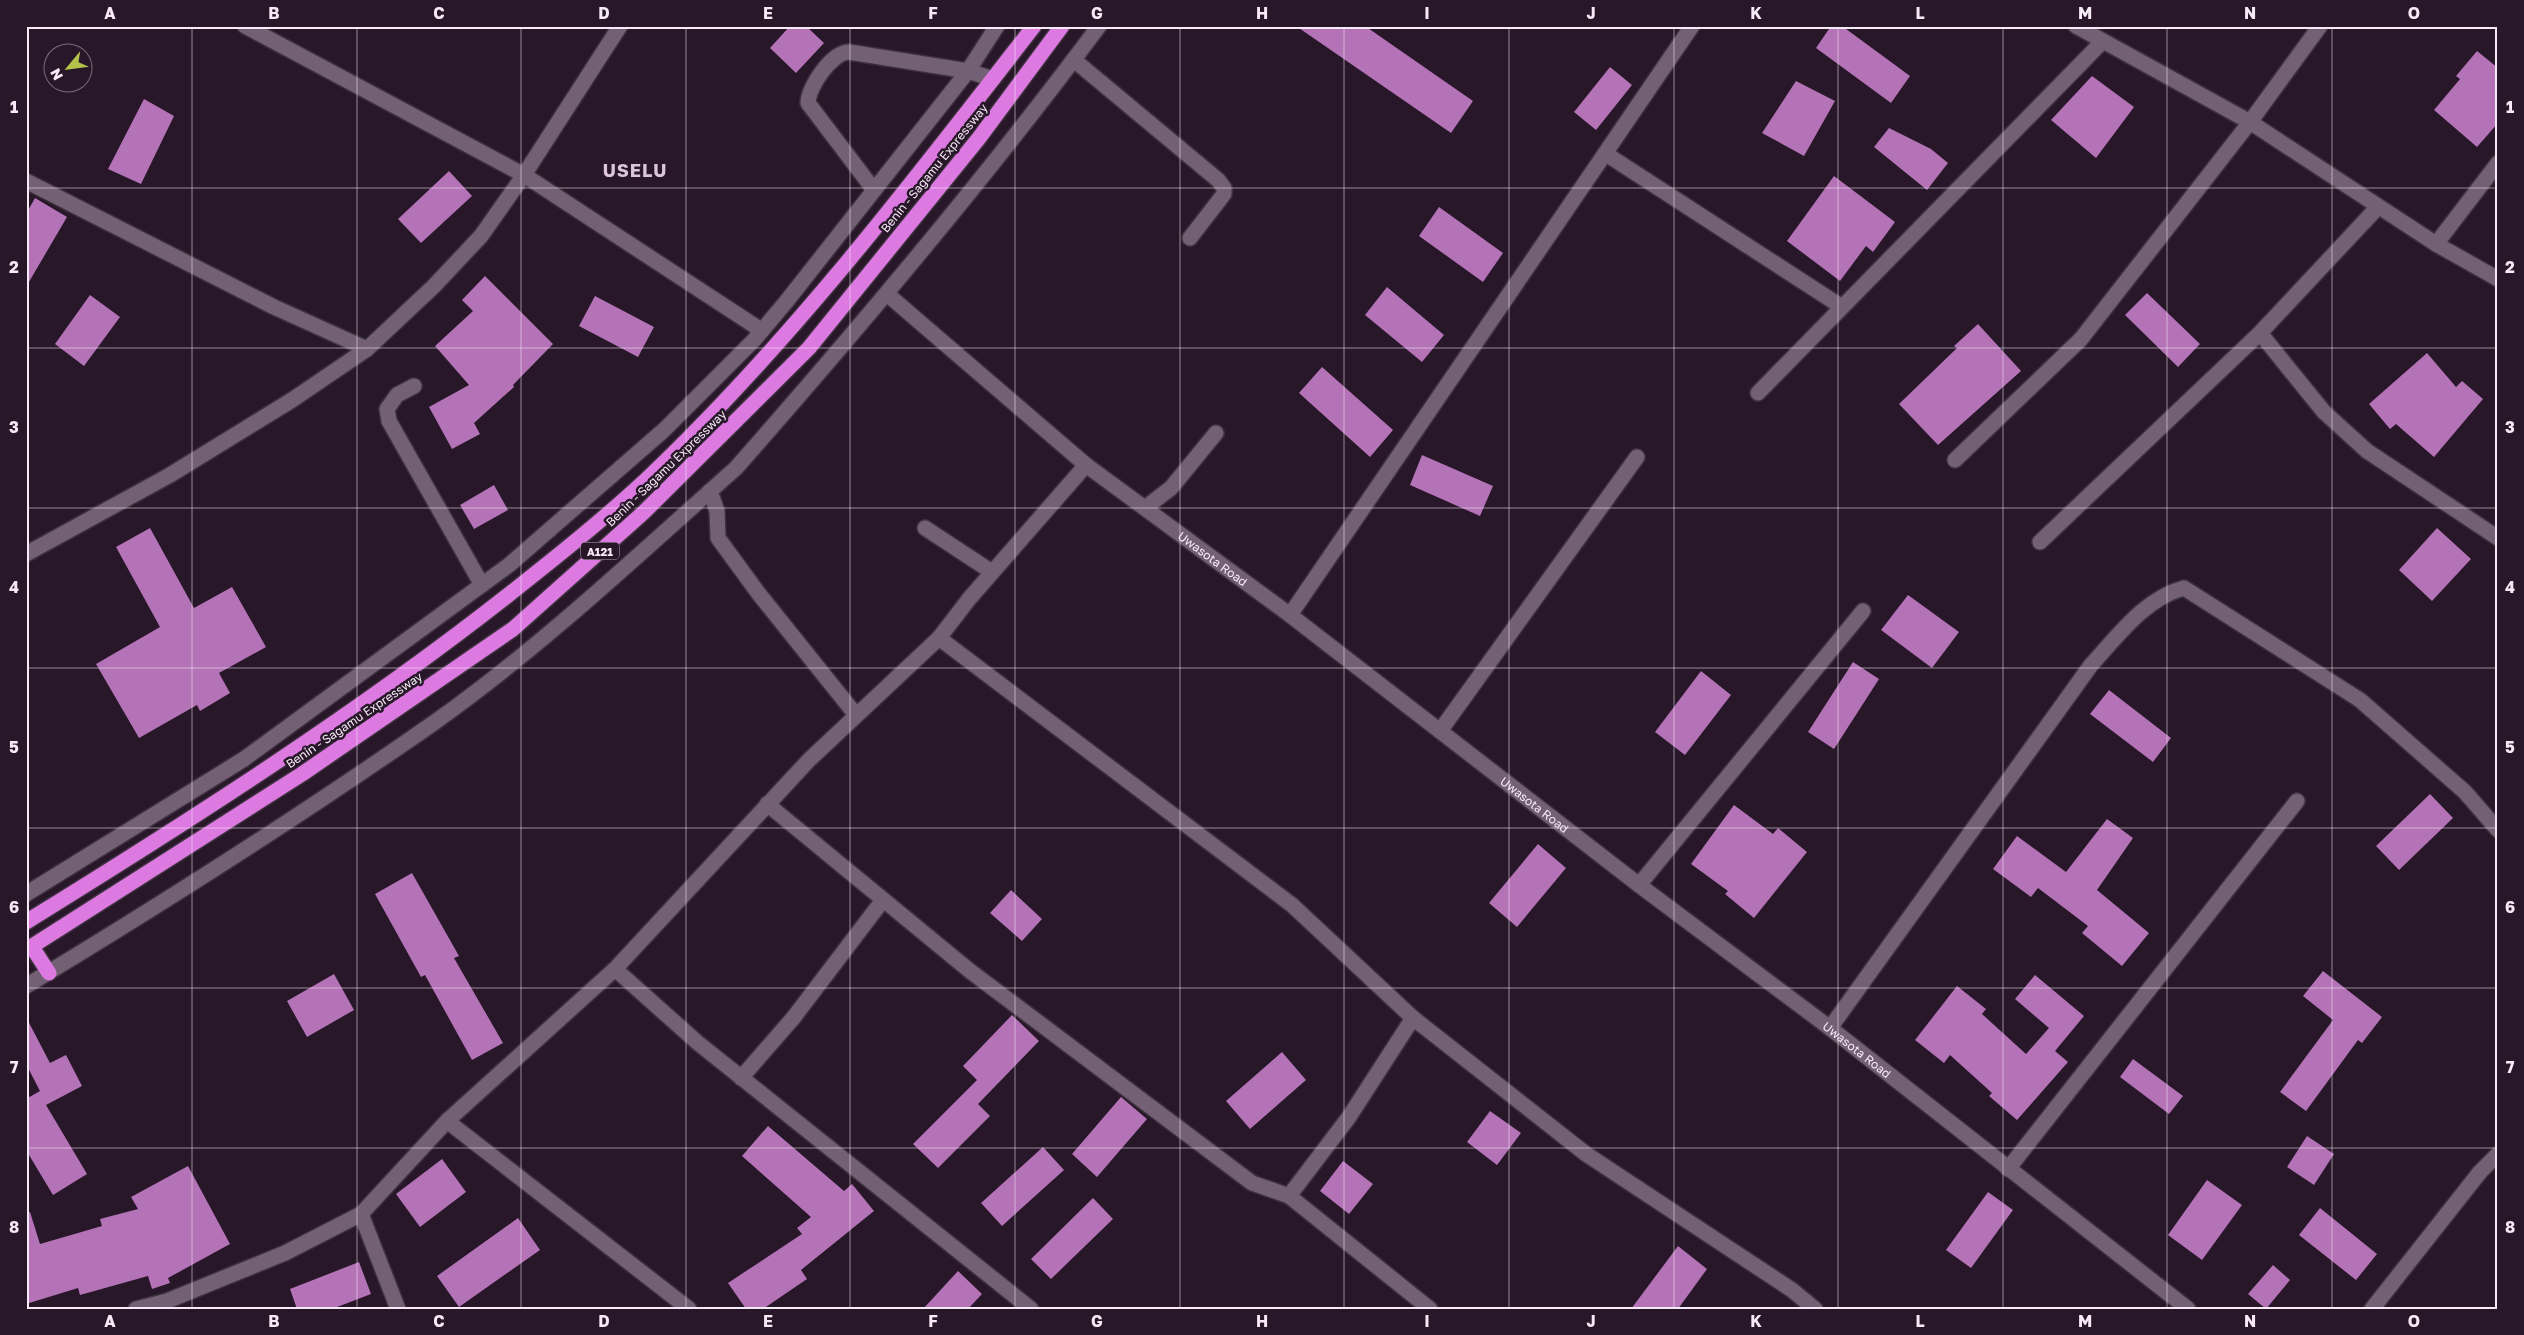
<svg xmlns="http://www.w3.org/2000/svg" width="2524" height="1335" viewBox="0 0 2524 1335" font-family="'Golos Text',sans-serif">
  <rect width="100%" height="100%" fill="#271728"/>
  <path fill="#b472b7" d="M790,26H806L824,43L796,73L770,48Z
    M1296,26H1365L1473,101L1451,133Z
    M1831,26H1842L1910,76L1891,103L1816,48Z
    M2477,51L2498,68V123L2477,147L2434,110L2460,79L2456,76Z
    M1610,67L1632,85L1596,130L1574,112Z
    M2092,76L2134,107L2096,158L2051,120Z
    M1796,81L1835,101L1804,156L1762,133Z
    M144,99L174,116L141,184L108,169Z
    M1889,128L1931,149L1948,163L1927,190L1874,147Z
    M449,171L472,196L421,243L398,219Z
    M1834,176L1895,222L1873,252L1866,246L1840,281L1787,241Z
    M35,198L67,217L26,287V214Z
    M1439,207L1503,253L1483,282L1419,236Z
    M485,276L553,344L513,385L514,387L474,423L480,434L452,449L429,407L469,385L435,346L473,311L462,300Z
    M1387,287L1444,335L1422,362L1365,315Z
    M2147,293L2200,344L2178,367L2125,315Z
    M90,295L120,317L84,366L55,344Z
    M595,296L654,327L638,357L579,326Z
    M1978,324L2021,371L1938,445L1899,404L1957,348L1954,346Z
    M2427,353L2456,387L2462,381L2483,399L2434,457L2396,424L2390,429L2369,404Z
    M1322,367L1393,430L1370,457L1299,393Z
    M1422,455L1493,486L1480,516L1410,485Z
    M494,485L508,510L474,529L460,505Z
    M150,528L194,608L232,587L266,647L219,673L230,693L200,711L197,705L139,738L96,664L160,627L116,547Z
    M2437,528L2471,559L2432,601L2399,570Z
    M1908,595L1959,632L1932,668L1881,630Z
    M1853,662L1879,679L1834,749L1808,732Z
    M1701,671L1731,695L1685,755L1655,732Z
    M2109,690L2171,738L2153,762L2090,714Z
    M2430,794L2453,818L2399,870L2376,846Z
    M1734,805L1773,834L1778,828L1807,852L1754,918L1725,894L1728,891L1691,864Z
    M2107,819L2133,838L2097,890L2149,933L2122,966L2082,933L2088,926L2038,888L2031,897L1993,869L2017,836L2066,872Z
    M1538,844L1566,868L1517,927L1489,903Z
    M412,873L459,956L454,958L503,1043L472,1060L425,975L421,977L375,894Z
    M1011,890L1042,919L1022,941L990,913Z
    M2323,971L2382,1017L2362,1043L2358,1040L2306,1111L2280,1092L2333,1020L2303,996Z
    M334,974L354,1010L307,1037L287,1001Z
    M2035,975L2084,1016L2055,1051L2068,1062L2017,1120L1989,1096L1992,1093L1950,1055L1944,1063L1915,1040L1957,986L1986,1009L1982,1014L2026,1054L2049,1028L2015,999Z
    M1012,1015L1039,1041L978,1104L990,1116L938,1168L913,1144L977,1080L963,1066Z
    M26,1017L50,1063L66,1055L82,1086L46,1105L87,1174L53,1195L26,1150V1099L40,1091L26,1064Z
    M1282,1052L1306,1080L1250,1129L1226,1101Z
    M2133,1059L2183,1096L2169,1114L2120,1077Z
    M1121,1097L1147,1119L1097,1177L1072,1154Z
    M1490,1111L1521,1133L1497,1165L1467,1142Z
    M768,1126L844,1191L852,1184L874,1211L801,1270L807,1279L763,1309H746L728,1283L802,1234L797,1228L811,1217L742,1156Z
    M2307,1136L2334,1154L2314,1185L2287,1167Z
    M1043,1147L1064,1170L1002,1226L981,1203Z
    M442,1159L466,1192L420,1227L396,1194Z
    M1343,1161L1373,1184L1349,1214L1320,1191Z
    M188,1166L230,1244L168,1278L170,1283L152,1289L148,1276L80,1295L78,1288L26,1304V1213L30,1212L40,1244L102,1226L100,1219L138,1209L131,1197Z
    M2207,1180L2242,1205L2202,1260L2168,1235Z
    M1988,1192L2013,1210L1971,1268L1946,1250Z
    M1093,1198L1113,1219L1051,1279L1031,1259Z
    M2320,1208L2377,1254L2356,1280L2299,1235Z
    M518,1218L540,1250L459,1307L437,1276Z
    M1678,1246L1707,1269L1678,1309H1631Z
    M359,1262L371,1294L332,1309H297L290,1289Z
    M2273,1265L2290,1280L2266,1309L2248,1294Z
    M958,1271L982,1294L968,1309H923Z"/>
  <g fill="none" stroke-linecap="round" stroke-linejoin="round">
    <g stroke="#3d313e" stroke-width="18">
      <g id="minor">
        <path d="M245,26L524,175L761,330"/>
        <path d="M2076,26L2250,122L2436,244L2498,279"/>
        <path d="M1074,60L1218,180L1224,188V194L1190,238"/>
        <path d="M1606,154L1842,307"/>
        <path d="M26,181L274,307L367,349"/>
        <path d="M874,190L808,103C808,87 832,52 849,52L968,71L993,79"/>
        <path d="M2436,244L2498,163"/>
        <path id="s1" d="M887,294L1086,465L1290,615L1639,885L1830,1028L2188,1309"/>
        <path d="M2260,333L2324,412L2367,451L2498,538"/>
        <path d="M414,386L397,395L387,409L389,421L482,585"/>
        <path d="M1758,393L2103,41"/>
        <path d="M1955,460L2081,339L2250,122L2320,26"/>
        <path d="M710,491L717,511L718,538L759,594L856,715"/>
        <path d="M1145,508L1171,488L1216,433"/>
        <path d="M925,528L992,572"/>
        <path d="M2040,542L2260,333L2378,207"/>
        <path d="M26,554L170,475L292,400L367,349L434,286L481,236L524,175L620,26"/>
        <path d="M1290,615L1692,26"/>
        <path d="M939,638L1292,905L1413,1018L1586,1154L1792,1290L1815,1309"/>
        <path d="M1440,731L1637,457"/>
        <path d="M767,804L970,971L1252,1183L1289,1196L1430,1309"/>
        <path d="M1639,885L1863,611"/>
        <path d="M26,894L244,759L509,565L664,430L754,340L786,302L968,71L997,26"/>
        <path d="M615,969L698,1043L1031,1309"/>
        <path d="M26,986C165,902 302,815 435,722C542,646 638,555 736,468C862,325 985,179 1099,26"/>
        <path d="M1830,1028L2091,665C2117,637 2145,598 2184,588L2360,700L2465,792L2498,830"/>
        <path d="M741,1078L794,1017L883,900"/>
        <path d="M447,1121L689,1309"/>
        <path d="M2008,1169L2297,801"/>
        <path d="M1289,1196L1349,1117L1413,1018"/>
        <path d="M361,1214L398,1309"/>
        <path d="M136,1309L167,1301L285,1253L361,1214L447,1121L615,969L809,760L939,638L969,599L1086,465"/>
        <path d="M2372,1309L2480,1172L2498,1154"/>
      </g>
    </g>
    <g stroke="#3d313e" stroke-width="18">
      <path id="highway" d="M26,922C191,820 354,716 507,596C555,558 603,520 648,478C792,341 913,182 1034,26
        M32,947L49,973
        M26,950L302,774L513,629L643,513L809,348L979,138L1062,26"/>
    </g>
    <use href="#minor" stroke="#746075" stroke-width="15"/>
    <use href="#highway" stroke="#dd7ae2" stroke-width="15"/>
  </g>
  <path fill="none" stroke="#f6eaf6" stroke-width="1" stroke-opacity="0.55" d="M192,26V1309M357,26V1309M521,26V1309M686,26V1309M850,26V1309M1015,26V1309M1180,26V1309M1344,26V1309M1509,26V1309M1674,26V1309M1838,26V1309M2003,26V1309M2167,26V1309M2332,26V1309M26,188H2498M26,348H2498M26,508H2498M26,668H2498M26,828H2498M26,988H2498M26,1148H2498"/>
  <g text-anchor="middle" dominant-baseline="central" stroke-width="5" stroke-linejoin="round" paint-order="stroke">
    <rect fill="#271728" stroke="#b8abb8" stroke-width="1" x="581" y="542.5" width="38" height="17" rx="4"/>
    <g font-size="11" font-weight="bold" fill="#f6eaf6">
      <text x="600" y="551">A121</text>
    </g>
    <g font-size="12" fill="#f6eaf6" stroke="#271728">
      <text transform="translate(934 168) rotate(-51)">Benin - Sagamu Expressway</text>
      <text transform="translate(666 468) rotate(-44)">Benin - Sagamu Expressway</text>
      <text stroke="none"><textPath href="#s1" startOffset="420">Uwasota Road</textPath></text>
      <text transform="translate(354 720) rotate(-34)">Benin - Sagamu Expressway</text>
      <text stroke="none"><textPath href="#s1" startOffset="825">Uwasota Road</textPath></text>
      <text stroke="none"><textPath href="#s1" startOffset="1230">Uwasota Road</textPath></text>
    </g>
    <g font-size="18" font-weight="bold" letter-spacing="1" fill="#dcc5dc" stroke="#271728">
      <text x="635" y="170">USELU</text>
    </g>
  </g>
  <rect width="2524" height="1335" fill="none" stroke="#271728" stroke-width="55"/>
  <g transform="translate(68 68) rotate(241)"><circle r="24" fill="#271728" stroke="#7a6b7a"/>
  <path d="M0-4L9 19L0 12L-9 19Z" fill="#b4c24a"/>
  <text y="-8" font-size="14" font-weight="bold" text-anchor="middle" fill="#f6eaf6">N</text>
  </g>
  <rect x="28" y="28" width="2468" height="1280" fill="none" stroke="#f6eaf6" stroke-width="2"/>
  <g font-size="16" text-anchor="middle" font-weight="bold" fill="#f6eaf6">
    <text x="110" y="19">A</text>
    <text x="274" y="19">B</text>
    <text x="439" y="19">C</text>
    <text x="604" y="19">D</text>
    <text x="768" y="19">E</text>
    <text x="933" y="19">F</text>
    <text x="1097" y="19">G</text>
    <text x="1262" y="19">H</text>
    <text x="1427" y="19">I</text>
    <text x="1591" y="19">J</text>
    <text x="1756" y="19">K</text>
    <text x="1920" y="19">L</text>
    <text x="2085" y="19">M</text>
    <text x="2250" y="19">N</text>
    <text x="2414" y="19">O</text>
    <text x="14" y="113">1</text>
    <text x="2510" y="113">1</text>
    <text x="14" y="273">2</text>
    <text x="2510" y="273">2</text>
    <text x="14" y="433">3</text>
    <text x="2510" y="433">3</text>
    <text x="14" y="593">4</text>
    <text x="2510" y="593">4</text>
    <text x="14" y="753">5</text>
    <text x="2510" y="753">5</text>
    <text x="14" y="913">6</text>
    <text x="2510" y="913">6</text>
    <text x="14" y="1073">7</text>
    <text x="2510" y="1073">7</text>
    <text x="14" y="1233">8</text>
    <text x="2510" y="1233">8</text>
    <text x="110" y="1327">A</text>
    <text x="274" y="1327">B</text>
    <text x="439" y="1327">C</text>
    <text x="604" y="1327">D</text>
    <text x="768" y="1327">E</text>
    <text x="933" y="1327">F</text>
    <text x="1097" y="1327">G</text>
    <text x="1262" y="1327">H</text>
    <text x="1427" y="1327">I</text>
    <text x="1591" y="1327">J</text>
    <text x="1756" y="1327">K</text>
    <text x="1920" y="1327">L</text>
    <text x="2085" y="1327">M</text>
    <text x="2250" y="1327">N</text>
    <text x="2414" y="1327">O</text>
  </g>
</svg>
